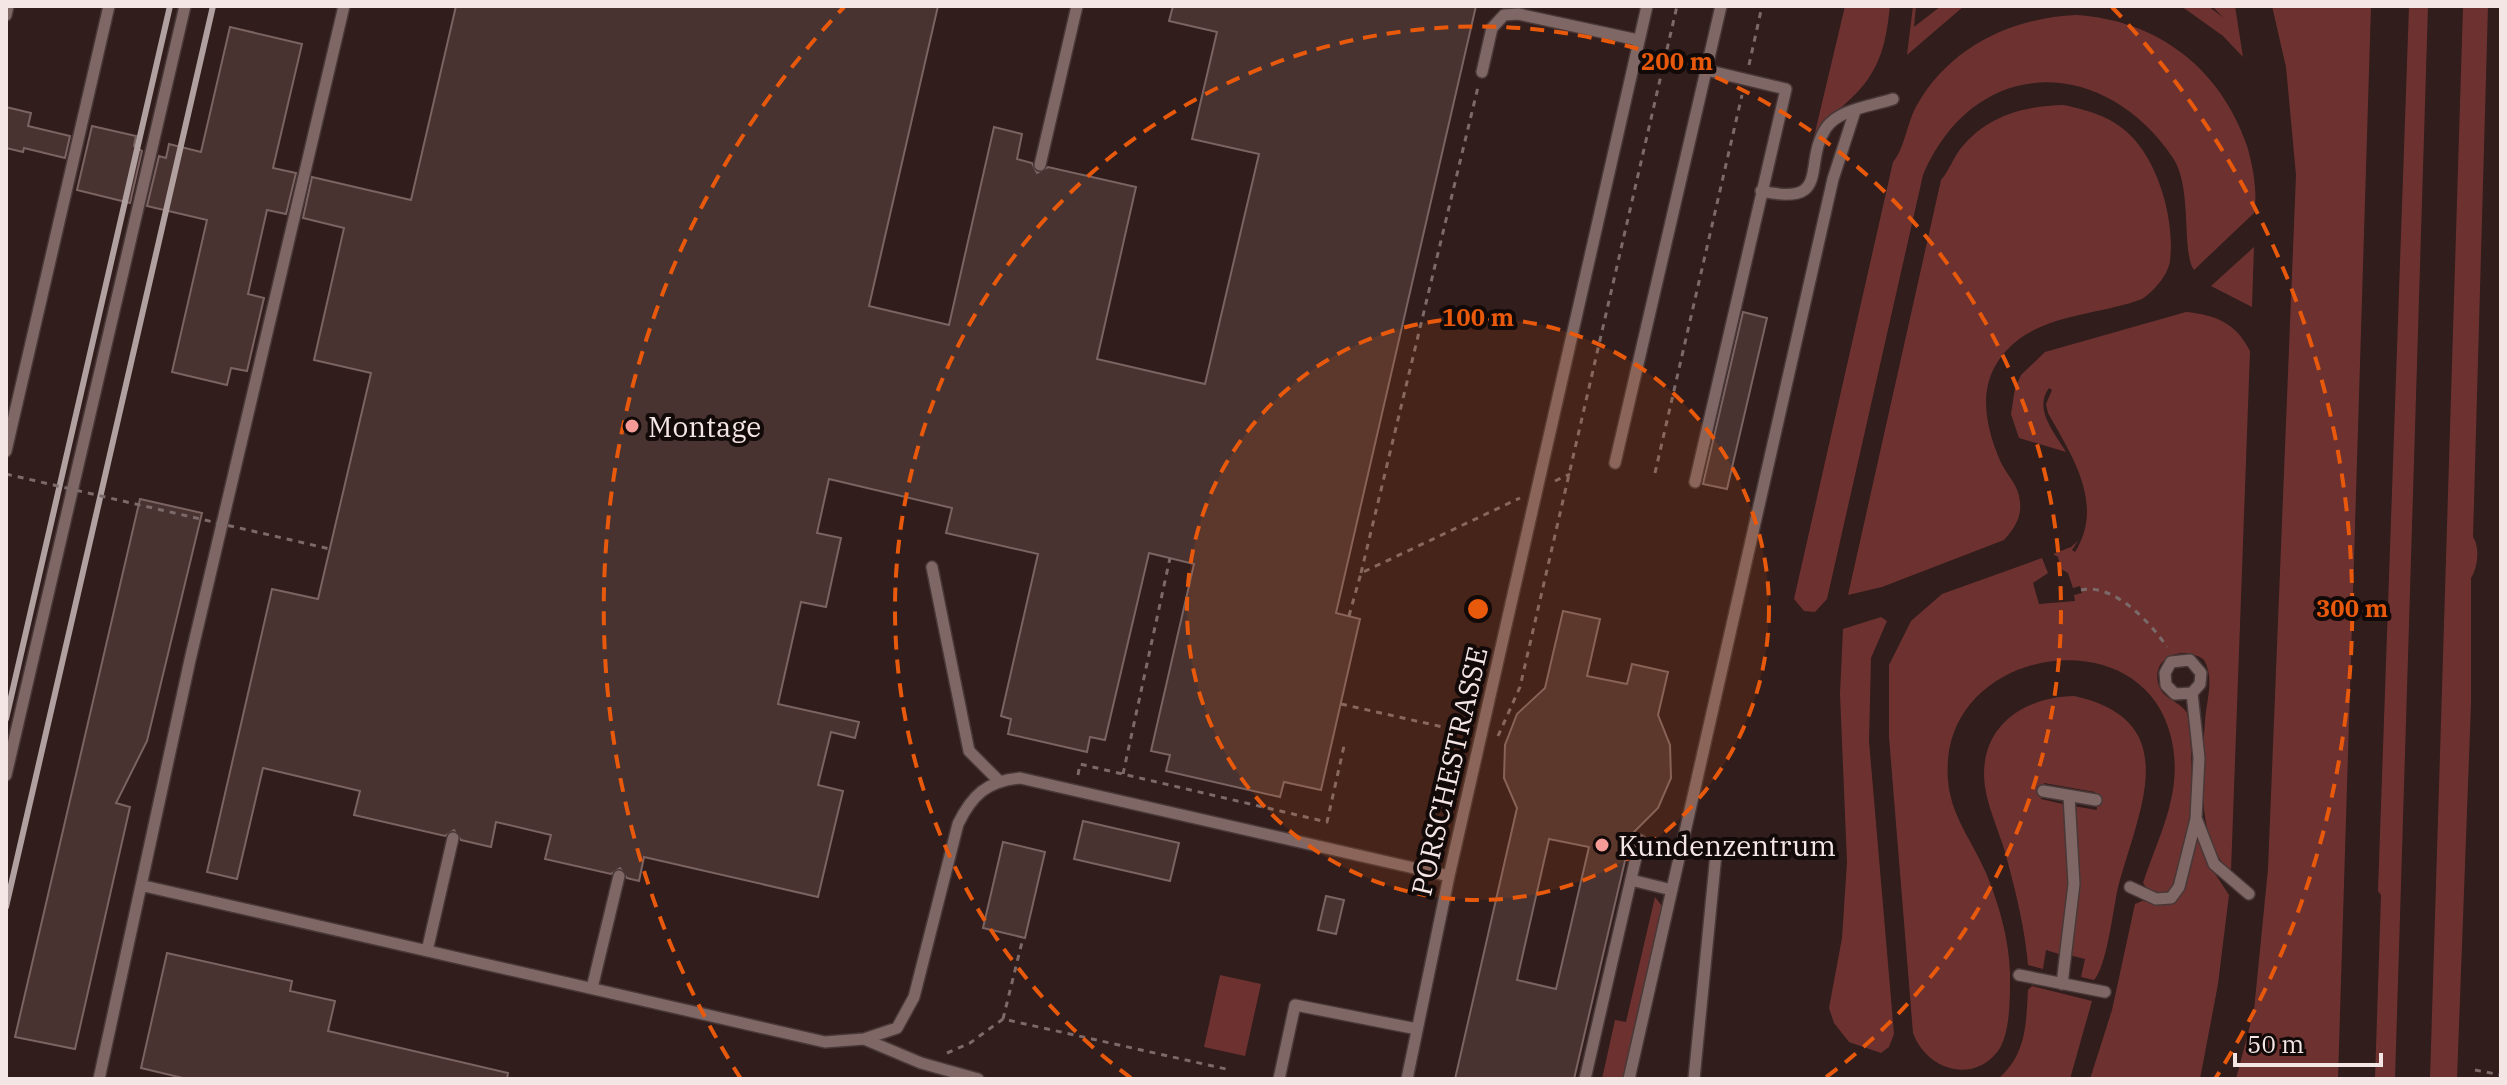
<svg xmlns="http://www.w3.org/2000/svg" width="2507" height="1085" viewBox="0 0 2507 1085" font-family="'IBM Plex Serif',serif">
  <rect width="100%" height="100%" fill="#301d1c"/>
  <path fill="#6d3230" d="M1845,6H1890C1887,32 1884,56 1868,79C1851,104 1829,111 1816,142L1813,141Z
    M1913,6H1916L1914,27L1941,6H1964L1907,55Z
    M2181,6H2208L2224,18L2212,6H2235L2243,57L2223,36Z
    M2272,6H2371L2338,1079H2236L2254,1010L2268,869L2296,175L2286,67Z
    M2409,6H2428L2395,1079H2375L2381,895L2378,891Z
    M2463,6H2488L2473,537C2480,547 2478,567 2471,578V704L2457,1079H2430Z
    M2076,15C2158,20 2221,69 2247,146C2253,165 2258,195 2254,213L2194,270C2181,252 2193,188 2173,158C2103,54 1974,55 1923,175L1827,599L1815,612L1804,611L1794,599L1893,162C1905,148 1907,122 1917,105C1950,47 2011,18 2076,15Z
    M2064,105C2089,111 2111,116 2130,135C2159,163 2175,221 2170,261C2168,275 2154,291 2142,299C2105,313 2058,314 2025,335C1977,367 1980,412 1999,458C2005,474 2019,484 2020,502C2022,517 2014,529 2004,540L1882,587L1848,595L1941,180C1949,171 1953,158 1961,148C1988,115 2024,106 2064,105Z
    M2254,247L2252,307L2211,286Z
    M2186,312C2216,315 2236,323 2250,351L2231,871C2195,844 2202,764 2205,722C2206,701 2215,679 2204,660C2184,644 2149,657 2159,686C2164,700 2180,701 2187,713C2195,747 2195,873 2166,894C2155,895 2149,892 2143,883C2160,832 2184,791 2171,737C2143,619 1957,645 1948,760C1944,809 1968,832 1986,873C1999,904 2009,939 2010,973C2010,994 2011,1033 1998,1051C1972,1085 1926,1069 1913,1033L1889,737V665L1911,621L1942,594L2042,558L2048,573L2033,583L2039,604L2075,601L2074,595L2082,593L2080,586L2073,588L2068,573L2061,569L2058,557L2053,554L2071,547L2078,541L2072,550L2075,552C2105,504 2072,456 2048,413L2046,404L2052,390L2049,388C2033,409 2055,433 2066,452L2019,438L2011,414L2015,388L2021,375L2045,352Z
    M1881,617L1887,621L1871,658L1869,741L1894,1034L1889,1047L1881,1053L1849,1042L1834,1023L1829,1008L1842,938L1847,862L1840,694L1843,629Z
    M2074,696C2190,721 2135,817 2117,892C2113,912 2106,968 2094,980L2081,977L2085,959L2069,955L2073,806L2097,810L2095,792L2044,783L2041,799L2067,805L2071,878L2062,955L2046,950L2043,969L2028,965C2025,930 2017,897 2008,863C2002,837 1989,813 1985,787C1977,729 2021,697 2074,696Z
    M2198,835L2210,866L2229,895L2218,984L2200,1079H2090L2112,1010L2135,904L2142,901L2171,902L2194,836Z
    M1655,897L1662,906L1624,1079H1602L1615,1020L1626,1022Z
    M1220,975L1261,984L1245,1056L1204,1047Z
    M2032,986L2092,1001L2070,1079H1998C2027,1054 2026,1023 2028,990Z"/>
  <path fill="#483331" stroke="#7b6361" stroke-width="2" fill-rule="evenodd" d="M456,6H938L869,306L949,325L994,127L1022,134L1017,159L1032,163L1037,173L1048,167L1136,187L1097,359L1205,384L1259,154L1192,139L1217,32L1169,21L1173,6H1476L1336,613L1360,619L1321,790L1284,782L1280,797L1166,771L1170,755L1151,751L1194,564L1149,553L1105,740L1090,737L1087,752L1008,734L1011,719L1001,716L1038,554L946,533L952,508L829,479L817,533L841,538L826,607L801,602L778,704L859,722L855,738L831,732L818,785L843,791L818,897L644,857L639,881L627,878L620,868L611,874L545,859L551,835L496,822L491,847L461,840L454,830L445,836L354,815L360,791L263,768L237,879L207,872L272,589L318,599L371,373L314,360L344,228L303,218L312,177L411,200Z
    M230,27L302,44L273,168L296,173L286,214L267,210L248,294L264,298L247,371L231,368L227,385L172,372L207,220L147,206L159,156L166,158L169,144L201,152Z
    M6,107L31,113L28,126L70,136L65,158L24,148L23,152L6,148Z
    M92,126L136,136L134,146L142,151L130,203L77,190Z
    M1743,312L1767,318L1727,489L1703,484Z
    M140,499L202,513L147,741L116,803L130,807L75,1049L15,1037Z
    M1563,611L1600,619L1587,676L1627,684L1632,664L1668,672L1658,715L1670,745L1671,778L1658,808L1631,835L1574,1079H1455L1517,808L1504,778L1505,745L1517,714L1545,688ZM1549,839L1589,847L1556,989L1517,980Z
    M1083,821L1179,843L1170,881L1074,859Z
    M1003,842L1045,852L1025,938L983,928Z
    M1326,896L1344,900L1336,934L1318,930Z
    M167,953L292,981L290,991L335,1001L328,1031L508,1073L507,1079H187L141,1068Z"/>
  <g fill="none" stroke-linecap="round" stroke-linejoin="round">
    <g stroke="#483837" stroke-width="14">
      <path id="lane" d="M6,15L8,6
        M1482,72L1492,28L1504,15L1518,14L1638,40
        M1040,165L1077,6
        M1761,191C1833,207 1802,164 1826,128C1839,109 1872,106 1893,99
        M6,451L109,6
        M1615,463L1721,6
        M1695,482L1786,89L1706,70
        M932,567L969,751L998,780
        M2192,693L2175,694L2166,685L2165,673L2171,662L2190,660L2201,673L2200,684L2192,693L2199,758L2196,818L2214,864L2249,894
        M6,775L185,6
        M2043,791L2096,800
        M1631,880L1672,890
        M144,886L825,1042L864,1039L897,1028L914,997L958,824C972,795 987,781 1020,778L1449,876
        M2130,887L2156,899L2171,898L2179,887L2196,819
        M427,951L453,838
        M2019,975L2105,992
        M2062,984L2074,884L2069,796
        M592,988L619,876
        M864,1039L921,1063L978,1079
        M99,1079L190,660L344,6
        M1279,1079L1295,1005L1417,1029
        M1407,1079L1449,876L1647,6
        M1585,1079L1640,840
        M1629,1079L1833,179L1855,111
        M1694,1079L1716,854"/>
    </g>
    <path stroke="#7b6a69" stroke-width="3" stroke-dasharray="6 6" stroke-linecap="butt" d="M1749,65L1762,6
      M1655,473L1742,95
      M1555,481L1570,474
      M1361,573L1478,87
      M2081,590C2114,583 2150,622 2167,647
      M1349,616L1361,573L1520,498
      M1341,704L1465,732
      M1498,736L1520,687L1677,6
      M1123,774L1170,558
      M1078,775L1080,764L1327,822L1344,746
      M1003,1019L1022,942
      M947,1053L970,1043L1003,1019L1226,1069
      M2475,1070L2501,1075"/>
    <use href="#lane" stroke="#7f6765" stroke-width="11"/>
    <path stroke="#b0a1a0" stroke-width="6" d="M6,719L170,6
      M6,907L213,6"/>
    <path stroke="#7b6a69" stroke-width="3" stroke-dasharray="6 6" stroke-linecap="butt" d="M6,474L330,549"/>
  </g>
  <circle cx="1478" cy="609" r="291" fill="#e8590c" fill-opacity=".12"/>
  <g fill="none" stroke="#e8590c" stroke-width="4" stroke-dasharray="14 10">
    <circle cx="1478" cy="609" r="291"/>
    <path d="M1131 1078A583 583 0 1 1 1825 1078"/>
    <path d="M741 1079A874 874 0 0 1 844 7M2112 7A874 874 0 0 1 2215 1079"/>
  </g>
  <g fill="#f59b97" stroke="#120909" stroke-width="3">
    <circle cx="632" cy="426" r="8"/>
    <circle cx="1602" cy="845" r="8"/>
  </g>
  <g text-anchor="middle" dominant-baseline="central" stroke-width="8" stroke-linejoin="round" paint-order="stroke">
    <g font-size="28" fill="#f4e6e5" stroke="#120909" text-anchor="start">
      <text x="648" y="426">Montage</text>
      <text x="1618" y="845">Kundenzentrum</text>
    </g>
    <g font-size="28" fill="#f4e6e5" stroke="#120909">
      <text transform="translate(1449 771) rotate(-77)">PORSCHESTRASSE</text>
    </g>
  </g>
  <circle cx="1478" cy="609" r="12" fill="#e8590c" stroke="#120909" stroke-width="4"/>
  <g font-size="24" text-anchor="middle" font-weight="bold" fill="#e8590c" stroke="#120909" stroke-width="8" stroke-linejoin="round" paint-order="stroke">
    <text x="1677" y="70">200 m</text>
    <text x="1478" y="326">100 m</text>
    <text x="2352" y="617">300 m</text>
  </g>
  <rect width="2507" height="1085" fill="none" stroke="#f4e6e5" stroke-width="16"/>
  <path d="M2235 1053v12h146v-12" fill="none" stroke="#f4e6e5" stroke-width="4"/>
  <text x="2247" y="1053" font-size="24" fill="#f4e6e5" stroke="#120909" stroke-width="6" paint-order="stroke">50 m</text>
</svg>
